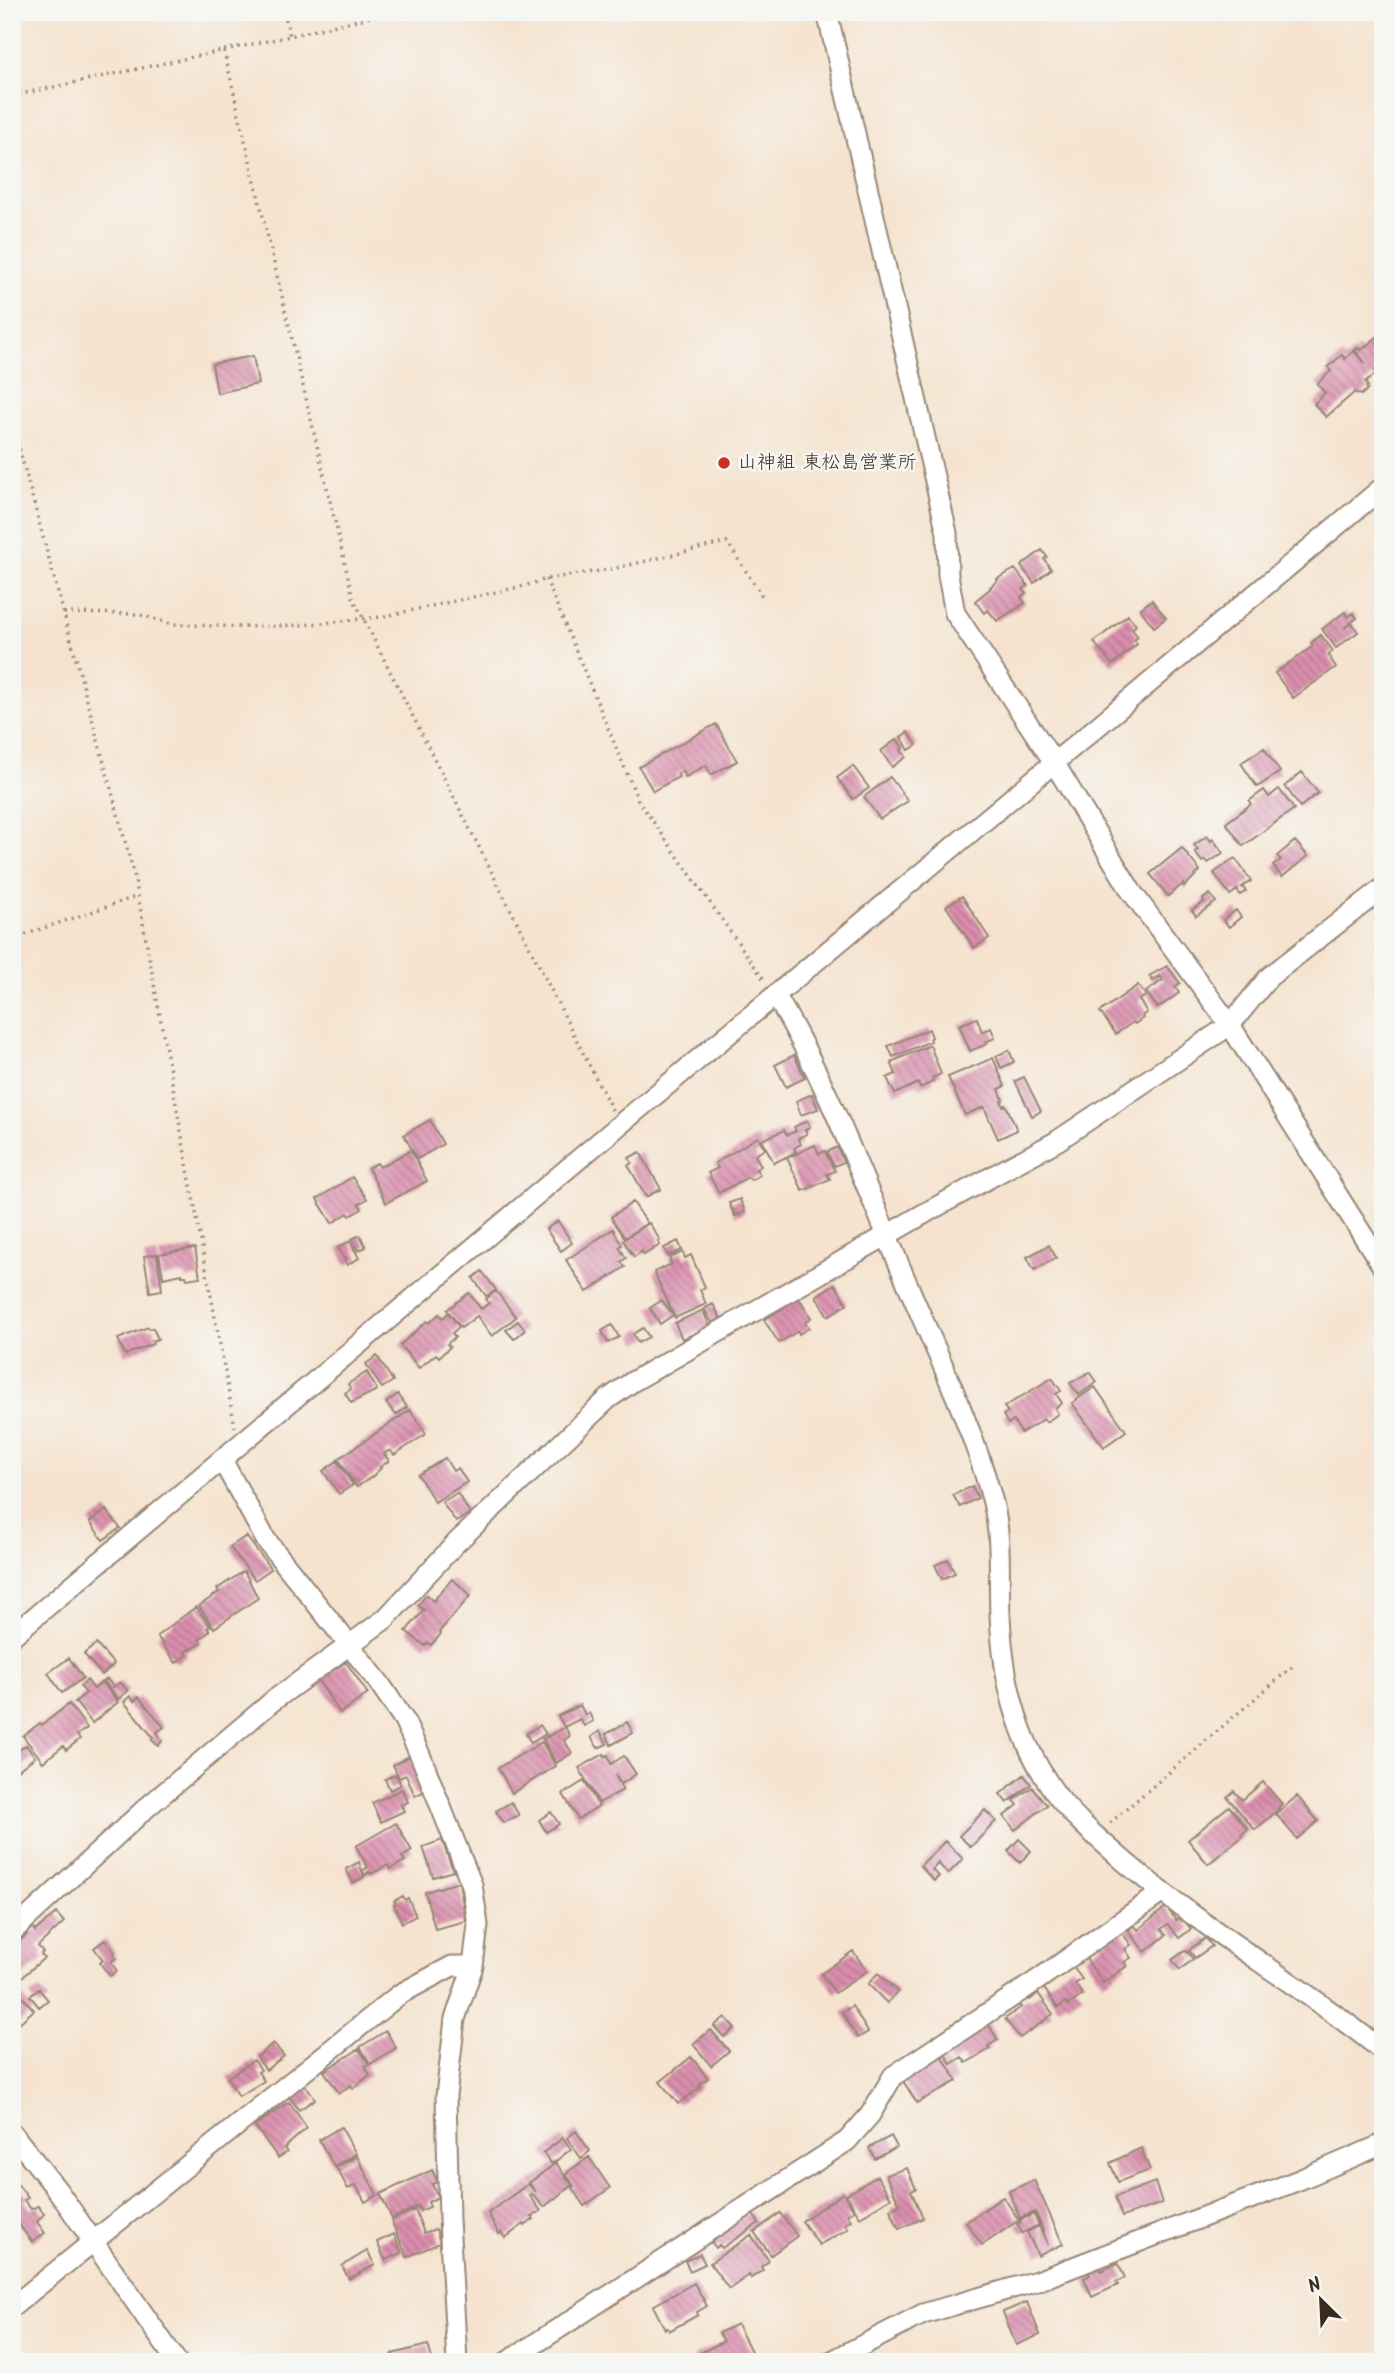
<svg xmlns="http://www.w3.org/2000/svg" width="1395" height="2374" viewBox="0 0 1395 2374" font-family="Kalam,'Klee One',sans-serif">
  <defs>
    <pattern id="building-back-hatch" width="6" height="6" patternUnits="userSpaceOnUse" patternTransform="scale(1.75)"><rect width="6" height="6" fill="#da8ead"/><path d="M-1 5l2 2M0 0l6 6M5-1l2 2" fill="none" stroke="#b2748c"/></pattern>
  </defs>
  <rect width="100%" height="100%" fill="#f6f6f2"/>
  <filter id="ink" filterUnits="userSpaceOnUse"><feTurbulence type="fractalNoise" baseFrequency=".0143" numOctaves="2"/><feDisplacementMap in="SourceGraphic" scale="14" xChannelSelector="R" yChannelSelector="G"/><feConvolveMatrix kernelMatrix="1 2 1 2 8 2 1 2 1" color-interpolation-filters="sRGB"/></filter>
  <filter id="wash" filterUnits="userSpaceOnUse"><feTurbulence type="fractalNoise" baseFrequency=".00686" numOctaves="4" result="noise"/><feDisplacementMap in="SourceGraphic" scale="28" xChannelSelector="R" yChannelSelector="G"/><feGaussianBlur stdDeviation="1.57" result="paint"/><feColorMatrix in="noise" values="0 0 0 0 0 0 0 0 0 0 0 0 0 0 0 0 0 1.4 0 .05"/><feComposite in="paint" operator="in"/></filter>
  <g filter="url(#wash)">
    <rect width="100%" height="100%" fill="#f5e3cf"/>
    <g id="blocks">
      <path fill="url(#building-back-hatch)" d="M1383,332V380L1375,371V374L1365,383L1368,386L1366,387L1368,389L1361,395L1355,392L1326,417L1314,404L1325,393L1317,384L1331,371L1328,367L1342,355L1345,359L1354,351L1366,364L1355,350L1358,348L1360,351Z
        M253,356L258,384L217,393L212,364Z
        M1042,550L1047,557L1044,559L1051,569L1034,583L1021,566Z
        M1015,569L1028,586L1023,589L1026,593L1021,597L1025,603L997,621L988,610L984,613L975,601L991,588L990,587L998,580L997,579Z
        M1152,600L1166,618L1154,627L1140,609Z
        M1345,612L1348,617L1353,613L1357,618L1344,628L1352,623L1358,632L1336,648L1322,629Z
        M1128,615L1136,625L1132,629L1138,637L1134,640L1137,644L1112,665L1094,642Z
        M1321,635L1333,651L1328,655L1336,667L1293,698L1275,673L1313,646L1311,643Z
        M716,724L737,761L711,775L706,765L686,777L682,771L677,774L679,777L653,791L639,767Z
        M908,732L917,745L909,750L901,737Z
        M897,739L903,748L901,750L906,757L892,767L881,751Z
        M1264,748L1280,772L1257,787L1241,763Z
        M853,766L869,788L853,799L837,778Z
        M1302,772L1318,793L1300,807L1285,786Z
        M890,777L908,801L880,819L864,797Z
        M1279,789L1294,809L1243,846L1226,823L1251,804L1249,801L1264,790L1269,797Z
        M1207,836L1211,841L1213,839L1223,853L1208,863L1205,860L1202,862L1195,852L1198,850L1194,845Z
        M1295,841L1308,856L1282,877L1273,866L1281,860L1277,856Z
        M1182,848L1200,871L1184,887L1183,884L1168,896L1150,874Z
        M1235,858L1251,881L1242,887L1246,891L1240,895L1237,890L1230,895L1214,873Z
        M1210,894L1216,902L1196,916L1192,910L1204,902L1203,899Z
        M962,896L989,938L974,948L946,906Z
        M1236,910L1241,917L1229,927L1223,920Z
        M1167,966L1180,983L1175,987L1179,993L1158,1008L1146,992L1163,980L1160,976L1153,981L1149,976Z
        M1138,985L1146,996L1139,1000L1147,1012L1142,1016L1143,1018L1135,1024L1133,1022L1116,1034L1100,1012Z
        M977,1018L982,1032L991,1028L995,1038L985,1042L987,1044L970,1051L959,1025Z
        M929,1029L932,1037L930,1038L931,1041L893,1057L888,1046Z
        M930,1045L941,1074L932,1078L933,1082L920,1088L918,1083L895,1094L887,1078L896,1074L891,1062Z
        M1009,1050L1014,1062L1001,1068L996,1056Z
        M794,1055L805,1078L786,1087L775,1065Z
        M993,1058L1005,1086L999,1089L1003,1100L1001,1101L1003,1106L1006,1105L1017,1130L998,1139L984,1107L965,1115L948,1077Z
        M1024,1077L1041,1111L1032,1116L1015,1081Z
        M812,1094L818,1109L801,1115L796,1101Z
        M430,1120L443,1144L417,1159L404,1135Z
        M807,1121L810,1127L805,1130L807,1134L798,1138L801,1144L794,1148L796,1152L774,1163L762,1140L784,1130L787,1135L796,1131L794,1127Z
        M758,1137L765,1149L755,1155L761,1166L756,1169L760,1175L751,1180L748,1177L719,1193L708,1173L718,1168L715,1163Z
        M815,1145L819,1154L825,1151L835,1171L827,1174L830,1179L803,1191L787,1158Z
        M837,1147L844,1162L834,1166L827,1152Z
        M411,1150L427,1181L386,1203L368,1168L377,1163L380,1167Z
        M640,1152L661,1189L646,1197L628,1165L632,1163L629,1158Z
        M352,1177L367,1199L359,1204L362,1209L350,1216L348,1213L332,1223L317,1199Z
        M740,1199L745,1212L735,1216L729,1203Z
        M633,1202L647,1223L625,1238L611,1217Z
        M558,1221L572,1243L561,1251L546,1229Z
        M649,1223L660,1240L658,1241L660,1245L644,1255L642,1251L634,1257L623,1240Z
        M613,1229L622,1245L619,1247L626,1258L621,1262L625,1267L587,1292L566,1260Z
        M360,1235L366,1247L358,1251L352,1239Z
        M350,1241L359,1258L347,1265L338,1248Z
        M678,1241L682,1250L668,1256L664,1248Z
        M1049,1245L1056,1258L1034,1270L1027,1257Z
        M195,1248L200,1277L187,1279L186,1276H182V1274L163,1278L159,1254Z
        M683,1252L685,1258L691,1255L705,1287L700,1290L706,1304L675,1318L654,1272L672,1264L669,1258Z
        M157,1254L162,1290L150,1292L144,1256Z
        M482,1271L496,1290L486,1296L473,1278Z
        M835,1284L847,1304L828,1316L816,1296Z
        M496,1291L516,1317L492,1336L477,1316L461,1328L447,1310L469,1293L481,1309L489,1303L486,1299Z
        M799,1298L811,1318L805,1322L809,1328L799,1334L798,1331L779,1343L764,1320Z
        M662,1300L673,1315L660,1324L650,1308Z
        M713,1304L721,1319L712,1323L704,1309Z
        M703,1310L710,1327L682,1339L675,1323Z
        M448,1313L459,1327L452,1333L455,1337L447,1344L450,1347L439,1357L436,1354L419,1368L400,1345L427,1321L429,1323L439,1314L443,1318Z
        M518,1321L525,1330L514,1339L506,1330Z
        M612,1325L619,1337L608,1343L602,1331Z
        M148,1327L149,1329L153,1328L158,1339L152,1341L153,1344L125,1355L118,1339Z
        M643,1328L649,1337L638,1343L633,1334Z
        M377,1356L393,1381L382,1388L366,1364Z
        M367,1372L377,1390L351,1403L345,1393L351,1389L348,1384Z
        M1090,1372L1097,1382L1079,1395L1070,1383Z
        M1052,1378L1061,1391L1056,1394L1062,1403L1055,1408L1058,1414L1046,1422L1044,1419L1021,1433L1014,1421L1008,1424L1003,1415L1008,1412L1004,1407Z
        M1095,1387L1126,1431L1104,1447L1072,1403Z
        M398,1394L407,1407L396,1415L386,1403Z
        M410,1410L426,1434L394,1455L390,1450L384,1454L389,1461L380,1467L381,1468L373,1476L357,1487L338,1459Z
        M445,1458L453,1471L458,1468L467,1482L435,1502L418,1475Z
        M337,1461L353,1485L339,1494L323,1471Z
        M972,1486L978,1498L960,1507L953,1495Z
        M457,1493L470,1513L456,1522L442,1502Z
        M106,1510L120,1528L103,1540L90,1522Z
        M246,1536L271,1569L255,1580L230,1547Z
        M948,1559L955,1573L942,1579L935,1565Z
        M244,1571L258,1598L214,1628L199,1606L219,1592L217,1589Z
        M452,1579L471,1595L439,1632L441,1634L431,1645L428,1642L425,1646L406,1631L424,1610L418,1605L426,1595L433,1601Z
        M196,1607L210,1626L207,1628L210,1631L199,1640L201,1643L191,1650L190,1648L185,1652L187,1655L176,1663L157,1636Z
        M96,1644L114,1664L102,1675L84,1654Z
        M69,1658L83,1678L62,1693L48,1673Z
        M346,1662L368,1694L340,1713L318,1680Z
        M107,1679L113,1687L120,1682L128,1691L118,1699L104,1681Z
        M87,1680L94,1689L102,1682L118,1702L92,1723L75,1702L86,1693L80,1686Z
        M130,1696L134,1701L139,1697L164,1727L157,1732L162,1741L158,1746L151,1739L153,1737L124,1702Z
        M69,1704L87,1728L77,1735L80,1739L66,1750L63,1746L43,1762L23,1736L40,1723L42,1725Z
        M580,1705L585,1715L589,1713L593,1721L584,1726L580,1719L564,1727L558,1716Z
        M627,1722L633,1733L611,1745L606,1734Z
        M540,1725L546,1734L531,1743L526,1734Z
        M565,1727L570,1736L564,1740L572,1753L556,1763L543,1739Z
        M600,1731L607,1744L598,1748L591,1737Z
        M542,1742L556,1766L512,1793L498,1768Z
        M26,1745L35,1757L14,1773L12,1755Z
        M604,1754L605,1756L608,1755L611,1764L624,1756L636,1774L621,1784L615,1775L623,1790L599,1803L579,1768Z
        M410,1756L425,1791L415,1796L406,1775L399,1778L393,1765Z
        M396,1774L401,1785L390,1790L385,1779Z
        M1024,1775L1031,1784L1007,1803L1000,1794Z
        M584,1781L599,1806L578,1819L563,1794Z
        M1263,1782L1282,1804L1278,1808L1279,1809L1255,1830L1227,1797L1234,1791L1242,1800Z
        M1032,1787L1047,1805L1015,1830L1004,1816L1018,1805L1014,1800Z
        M402,1789L408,1802L401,1805L404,1811L381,1822L372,1803Z
        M1297,1796L1318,1821L1297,1839L1276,1814Z
        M511,1802L519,1815L503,1823L496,1811Z
        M1229,1806L1248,1829L1241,1835L1242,1837L1208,1864L1188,1840Z
        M985,1810L996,1821L971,1847L959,1836Z
        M551,1812L559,1824L546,1832L539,1820Z
        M396,1823L412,1851L402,1857L405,1861L390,1869L388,1865L371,1874L370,1872L365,1875L362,1871L368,1867L356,1846Z
        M1019,1839L1031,1851L1020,1863L1008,1851Z
        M442,1840L453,1871L433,1877L423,1847Z
        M945,1841L963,1859L948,1874L938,1863L932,1870L939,1876L934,1881L920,1866Z
        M359,1862L364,1877L353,1883L346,1869Z
        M459,1882L466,1921L435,1929L425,1892Z
        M403,1896L405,1900L408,1898L416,1916L402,1923L394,1905L396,1904L394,1901Z
        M1166,1907L1176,1920L1179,1918L1181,1921L1183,1919L1191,1929L1179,1938L1168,1924L1161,1929L1166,1935L1145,1952L1128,1930L1134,1925L1138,1930Z
        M56,1913L64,1922L38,1946L43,1952L41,1954L44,1958L21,1978L12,1968V1947L27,1935L24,1932L31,1926L35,1931Z
        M1121,1931L1131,1945L1125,1949L1131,1958L1124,1962L1127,1966L1103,1983L1085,1957Z
        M1206,1938L1212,1946L1195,1958L1189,1950Z
        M105,1940L115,1953L113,1955L116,1958L111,1962L117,1971L110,1976L100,1963L103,1960L94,1948Z
        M1186,1950L1193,1959L1180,1970L1172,1960Z
        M853,1951L867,1971L835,1993L821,1974Z
        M1072,1966L1082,1979L1075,1984L1083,1995L1068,2005L1066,2002L1058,2008L1043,1987Z
        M878,1973L898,1992L887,2003L868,1984Z
        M12,1985L34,2010L16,2026L12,2022Z
        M39,1989L48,2000L39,2007L30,1996Z
        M1038,1993L1053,2014L1020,2038L1005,2019L1021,2007L1018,2004L1028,1997L1030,2000Z
        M852,2006L868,2032L858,2038L842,2013Z
        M725,2017L735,2028L724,2037L714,2026Z
        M988,2024L998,2040L988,2046L990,2049L966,2063L962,2057L951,2064L943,2051Z
        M711,2030L729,2051L711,2066L693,2044Z
        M386,2031L396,2048L370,2064L360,2047Z
        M273,2043L284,2056L266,2070L257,2057Z
        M359,2049L369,2064L365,2066L370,2075L353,2088L351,2085L339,2093L324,2071Z
        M942,2056L957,2081L917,2103L903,2081Z
        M691,2057L708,2078L699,2085L701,2087L678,2104L660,2082Z
        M254,2060L261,2070L258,2072L264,2081L239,2096L227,2078Z
        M302,2081L315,2099L299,2110L287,2094Z
        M289,2102L307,2128L284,2148L287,2152L278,2158L255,2126Z
        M341,2127L356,2154L334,2166L319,2140Z
        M576,2131L590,2151L581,2158L567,2138Z
        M891,2136L897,2147L875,2159L869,2148Z
        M563,2138L571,2149L552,2164L543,2153Z
        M1141,2148L1150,2170L1118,2182L1110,2163Z
        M357,2156L377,2195L365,2202L356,2185L348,2189L336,2167Z
        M589,2157L610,2188L584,2206L572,2188L574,2186L566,2173Z
        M556,2163L572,2185L544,2207L532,2194L530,2196L541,2211L532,2217L534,2219L525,2226L524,2224L505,2238L501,2232L499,2234L488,2213L528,2184L536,2192L529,2183Z
        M907,2168L916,2189L911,2191L923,2218L899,2229L890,2209L900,2205L886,2175Z
        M432,2170L438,2182L432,2184L438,2197L428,2202L430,2207L420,2211L418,2206L392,2219L380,2194Z
        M877,2176L891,2198L860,2217L846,2195Z
        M12,2177L28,2198L24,2200L31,2209L38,2206L44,2214L37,2222L45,2233L32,2242L12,2215Z
        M1034,2180L1063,2244L1038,2256L1027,2232L1039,2226L1048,2245L1041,2225L1035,2212L1020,2218L1009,2191Z
        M1155,2182L1162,2203L1122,2217L1115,2197Z
        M843,2193L854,2210L847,2215L851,2220L845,2224L848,2229L819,2245L802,2221Z
        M1003,2197L1019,2220L982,2245L966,2222Z
        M415,2210L424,2233L436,2229L440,2243L407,2257L391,2220Z
        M751,2212L759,2223L722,2248L719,2245L716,2248L710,2240Z
        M780,2213L797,2236L771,2255L754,2232Z
        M1034,2214L1039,2225L1022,2233L1017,2224L1021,2222L1020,2220Z
        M394,2234L402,2253L385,2260L377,2242Z
        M751,2235L769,2261L761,2267L763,2270L751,2278L749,2275L729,2289L710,2263Z
        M367,2251L375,2265L349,2279L342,2266Z
        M700,2254L705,2264L690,2271L685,2261Z
        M1118,2263L1125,2278L1116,2282L1118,2285L1092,2297L1084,2278L1090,2275L1088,2271L1098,2266L1101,2271Z
        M694,2283L707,2306L697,2312L698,2315L669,2331L668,2328L665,2329L653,2306Z
        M1027,2302L1040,2335L1016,2345L1003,2312Z
        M737,2324L755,2359L749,2362H690L695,2359L694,2356L724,2341L719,2333Z
        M428,2345L433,2362H394L392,2354Z"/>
    </g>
  </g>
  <g filter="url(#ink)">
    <use href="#blocks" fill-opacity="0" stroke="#988676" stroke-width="2"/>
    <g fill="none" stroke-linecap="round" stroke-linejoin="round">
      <g stroke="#988676" stroke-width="23">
        <path id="minor" d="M827,12L947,533L948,575L955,613L1055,764L1131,891L1230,1025L1383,1267
          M776,996C827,1082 862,1177 901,1269C932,1343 969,1417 991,1495C1003,1536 998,1573 1000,1615C1003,1679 1016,1737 1053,1790C1072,1817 1100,1840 1125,1862C1206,1931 1300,1984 1383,2051
          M222,1460L266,1540L380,1684L404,1720L421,1757L472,1885L478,1925L473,1966L455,2019L446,2096L449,2219L457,2362
          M12,1636C214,1467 415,1296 617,1127C872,913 1129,702 1383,487
          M12,1932L145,1809L274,1700L385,1619L457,1542L608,1399L632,1382L927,1212L1057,1141L1230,1025L1269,977L1383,888
          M12,2133L58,2191L177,2362
          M12,2307L400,1994L452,1966H473
          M507,2362L847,2141L870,2115L893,2076L1036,1981L1161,1893
          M830,2362L923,2314L1037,2281L1299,2180L1383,2144"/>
      </g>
      <path stroke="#988676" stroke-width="3.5" stroke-dasharray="2 5" stroke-linecap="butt" d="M284,12L290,36
        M224,51L353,598L612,1110
        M12,96L290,36L391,12
        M12,422L134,874L235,1427
        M546,579L638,800L765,981
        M64,613L137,614L171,624L241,627L303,625L381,617L524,586L546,579L612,569L727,542L762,596
        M12,939L138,896
        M1110,1823L1292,1667"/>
      <use href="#minor" stroke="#fff" stroke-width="19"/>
    </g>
  </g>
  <circle fill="#c8321e" stroke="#f6f6f2" stroke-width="2.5" cx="724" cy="463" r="7"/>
  <g text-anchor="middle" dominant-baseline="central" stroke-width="5" stroke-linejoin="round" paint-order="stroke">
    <g font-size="19" fill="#3b2a1e" stroke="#f6f6f2" text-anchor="start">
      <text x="738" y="463">山神組 東松島営業所</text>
    </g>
  </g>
  <rect width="1395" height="2374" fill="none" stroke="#f6f6f2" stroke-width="42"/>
  <g transform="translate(1321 2300) rotate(336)" stroke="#f6f6f2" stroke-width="5" paint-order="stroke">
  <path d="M0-5L12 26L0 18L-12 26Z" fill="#3b2a1e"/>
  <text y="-10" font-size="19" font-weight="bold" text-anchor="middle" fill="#3b2a1e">N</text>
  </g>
</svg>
